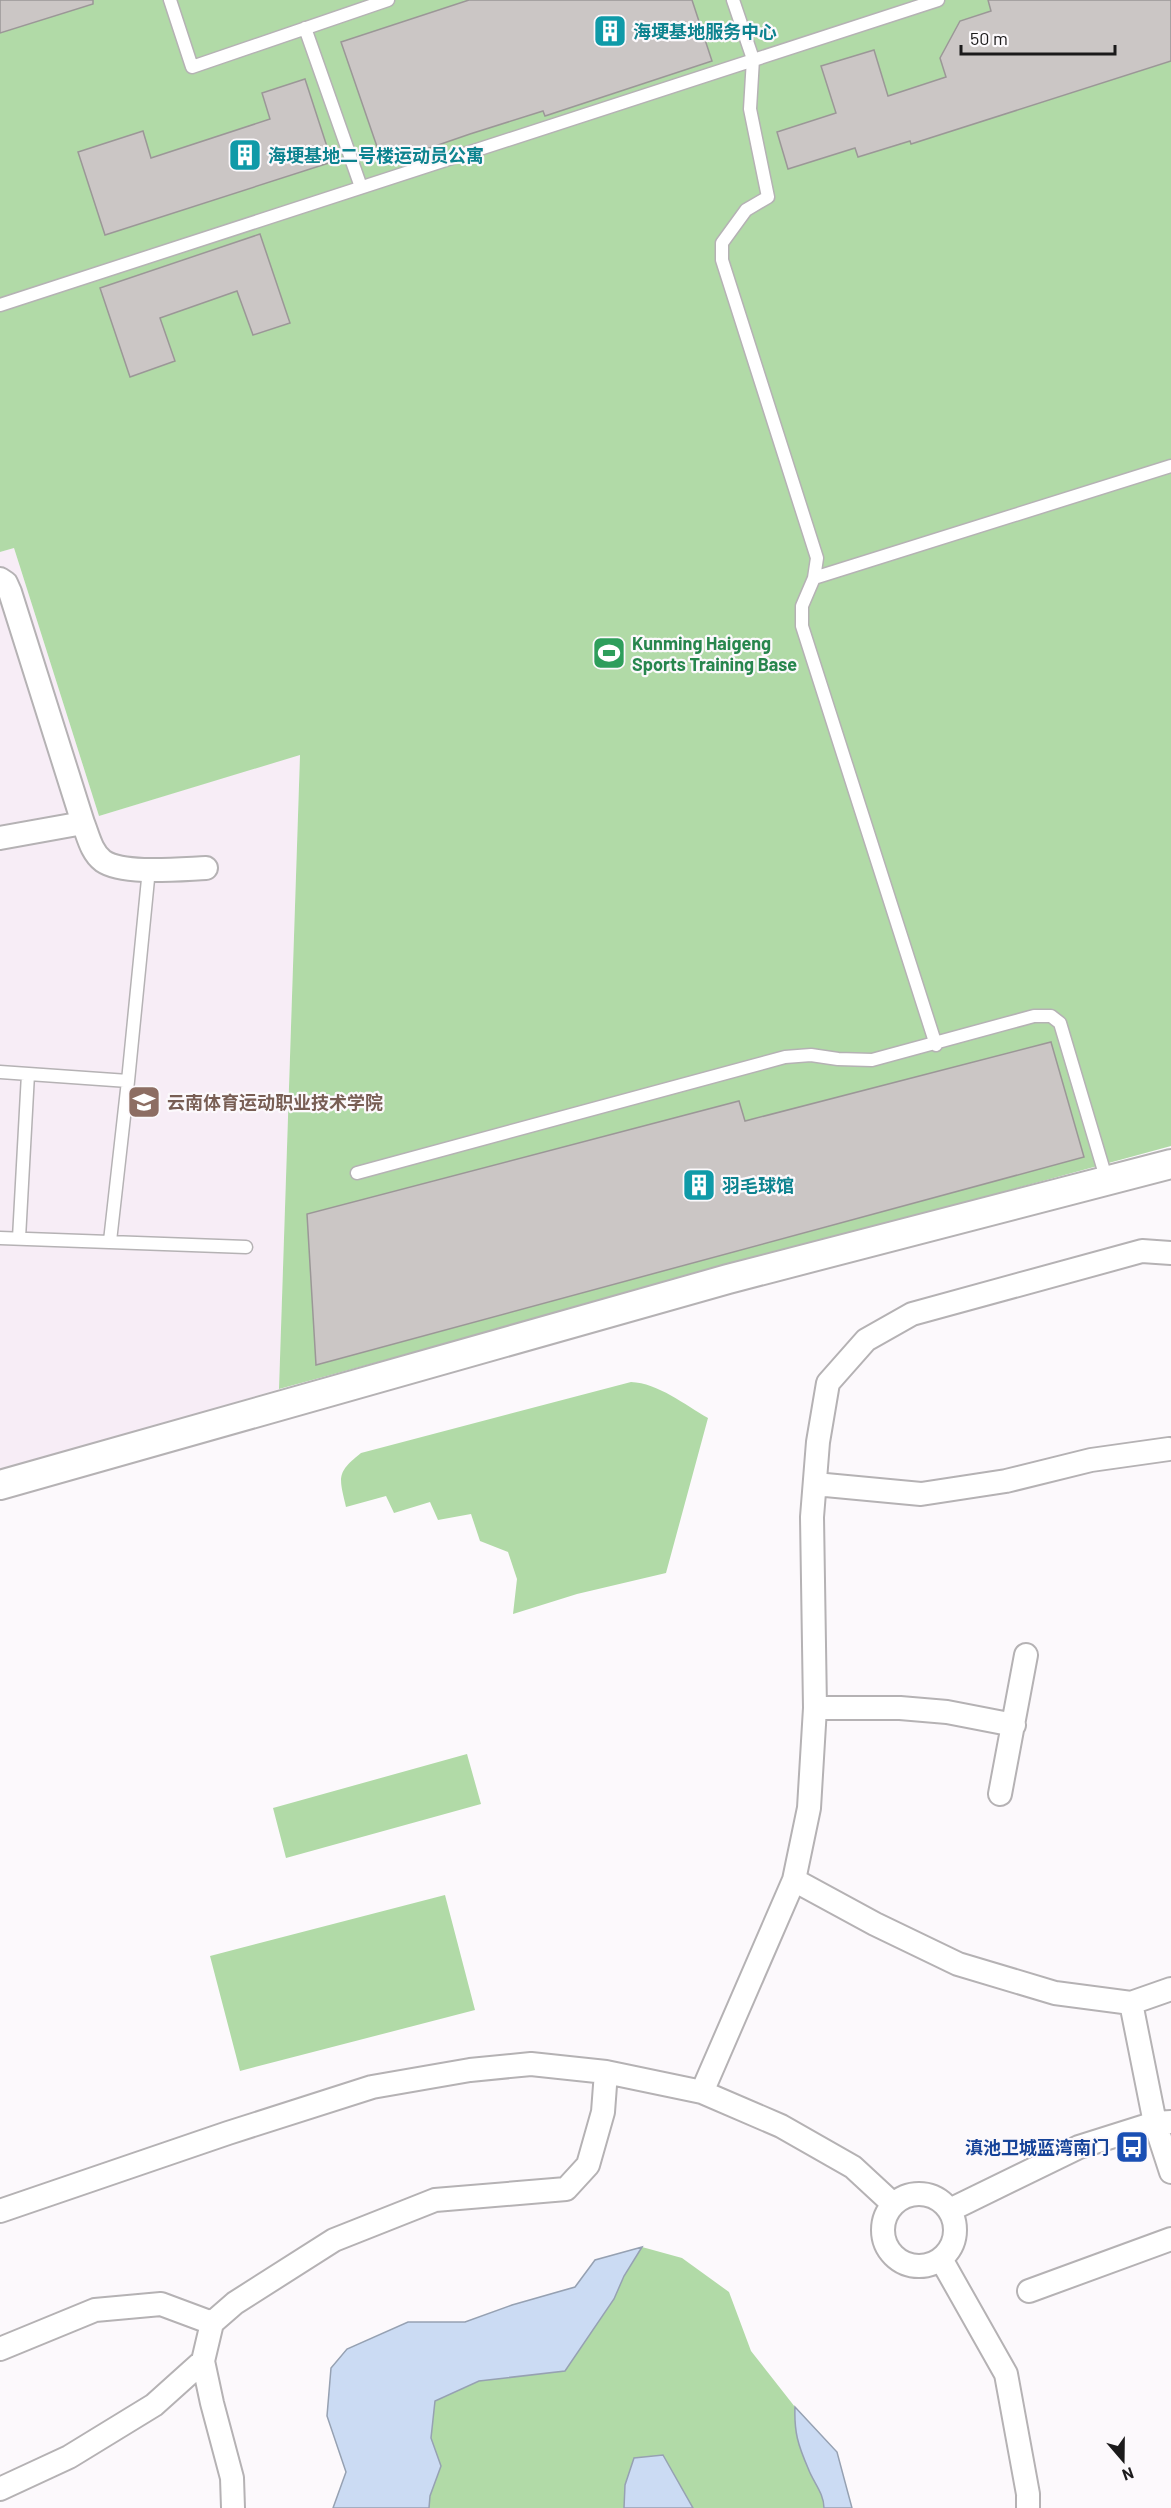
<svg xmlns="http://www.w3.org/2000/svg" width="1171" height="2508" viewBox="0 0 1171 2508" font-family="Barlow,'Noto Sans SC',sans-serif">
  <rect width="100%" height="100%" fill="#fcf9fc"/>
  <path fill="#f7edf6" d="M14,548L99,816L300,754L279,1389L0,1474V552Z"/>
  <path fill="#b1daa7" d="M0,0H1171V1146L279,1389L300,755L99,816L14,548L0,552Z
    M631,1382C658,1383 685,1405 708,1418L666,1573L577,1594L513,1614L517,1579L508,1552L480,1541L471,1514L438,1520L430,1502L394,1513L386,1496L346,1507C339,1477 336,1473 361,1453Z
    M467,1754L481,1804L286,1858L273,1808Z
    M445,1895L475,2010L240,2071L210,1956Z
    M642,2247L682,2258L729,2292L751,2351L795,2407L837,2452L852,2508H333L346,2472L327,2416L331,2368L347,2349L408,2322H465L512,2305L575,2287L595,2260Z"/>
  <path fill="#cbdbf3" stroke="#96a1b2" stroke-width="1.5" d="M642,2247L624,2276L614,2299L565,2371L479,2381L435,2401L431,2438L441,2466L430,2496L429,2508H333L346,2472L327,2416L331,2368L347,2349L408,2322H465L512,2305L575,2287L595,2260Z
    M795,2407L837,2452L852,2508H824C824,2493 813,2482 808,2468C798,2445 794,2432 795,2407Z
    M663,2455L693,2508H624L625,2485L634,2458Z"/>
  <path fill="#cbc6c5" stroke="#9b9797" stroke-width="1.5" d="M0,0H93V4L0,33Z
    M469,0H692L712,61L545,116L543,111L470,134L383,164L341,42Z
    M988,0H1171V61L911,144L910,141L858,157L855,148L788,169L777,132L836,113L821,66L874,50L888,96L946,77L940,58L960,21L991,11Z
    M305,79L332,162L105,235L78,152L143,131L151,158L270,119L262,93Z
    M260,234L290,323L253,335L237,291L160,318L175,361L130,377L100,288Z
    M1051,1042L1084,1157L316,1365L307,1214L739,1101L745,1121Z"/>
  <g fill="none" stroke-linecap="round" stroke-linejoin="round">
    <g stroke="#b5b2b4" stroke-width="15">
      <path id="service" d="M170,0L192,67L388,0
        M733,0L753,59L750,109L768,197L746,210L722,243V260L817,558L814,578L802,606V626L936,1045
        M305,28L361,187
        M0,305L938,0
        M814,578L1171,466
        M0,1072L128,1081
        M357,1173L785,1057L811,1055L838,1059L872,1060L1034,1016H1051L1060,1023L1107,1181
        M0,1238L246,1247
        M19,1238L28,1074
        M110,1241L128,1081L149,869"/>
    </g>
    <g stroke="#b5b2b4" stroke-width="26">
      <path id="minor" d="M0,579L6,583L10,592L83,823C88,835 91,852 103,861C123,875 181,869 206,868
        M0,838L83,823
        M1171,1253L1142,1251L912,1314L866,1340L828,1383L818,1442L812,1517L815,1708L809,1808L794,1880L875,1924L958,1964L1055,1993L1131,2003L1171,1989
        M815,1484L921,1494L1006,1481L1091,1460L1169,1449
        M815,1708H900L947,1712L1014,1725
        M1000,1794L1026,1655
        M1131,2003L1155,2123L1171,2172
        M702,2092L794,1880
        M883 2230a36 36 0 1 1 72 0a36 36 0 1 1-72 0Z
        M950,2210L1079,2147L1155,2123L1171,2122
        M0,2211L228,2133L372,2087L470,2070L531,2064L606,2072L702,2092L781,2126L853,2167L893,2204
        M941,2259L1006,2374L1028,2494V2508
        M1029,2291L1171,2239
        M0,2349L95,2310L161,2304L212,2323
        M0,2489L69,2457L154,2405L203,2361
        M233,2508L232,2478L212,2403L203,2361L212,2323L235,2303L334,2240L435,2200L566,2189L588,2165L603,2112L606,2072"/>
    </g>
    <g stroke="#b5b2b4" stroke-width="32">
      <path id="tertiary" d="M0,1485L728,1279L1171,1164"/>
    </g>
    <use href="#service" stroke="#fff" stroke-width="12"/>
    <use href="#minor" stroke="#fff" stroke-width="22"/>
    <use href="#tertiary" stroke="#fff" stroke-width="28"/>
  </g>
  <defs>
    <g id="building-square" transform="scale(1.725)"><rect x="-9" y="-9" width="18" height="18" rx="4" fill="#0f9aa8" stroke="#fcf9fc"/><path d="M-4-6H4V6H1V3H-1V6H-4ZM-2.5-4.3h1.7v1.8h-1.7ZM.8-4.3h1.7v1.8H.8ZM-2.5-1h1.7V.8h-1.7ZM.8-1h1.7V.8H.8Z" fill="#fff"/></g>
    <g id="stadium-square" transform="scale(1.725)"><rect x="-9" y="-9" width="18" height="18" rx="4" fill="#2e9e5b" stroke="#fcf9fc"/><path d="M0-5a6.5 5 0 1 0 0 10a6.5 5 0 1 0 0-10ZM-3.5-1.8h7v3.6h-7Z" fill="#fff"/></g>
    <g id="university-square" transform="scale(1.725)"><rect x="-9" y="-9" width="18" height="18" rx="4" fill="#8d6e63" stroke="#fcf9fc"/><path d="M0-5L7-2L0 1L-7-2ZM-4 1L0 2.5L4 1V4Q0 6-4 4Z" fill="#fff"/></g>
    <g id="bus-square" transform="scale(1.725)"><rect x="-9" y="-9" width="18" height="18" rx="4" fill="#1a4fb4" stroke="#fcf9fc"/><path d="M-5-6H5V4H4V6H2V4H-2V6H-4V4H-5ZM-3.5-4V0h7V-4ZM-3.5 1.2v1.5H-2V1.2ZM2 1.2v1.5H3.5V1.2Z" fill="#fff"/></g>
  </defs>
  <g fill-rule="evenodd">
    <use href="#building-square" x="610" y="31"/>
    <use href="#building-square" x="245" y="155"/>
    <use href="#stadium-square" x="609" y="653"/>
    <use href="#university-square" x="144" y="1102"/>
    <use href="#building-square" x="699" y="1185"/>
    <use href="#bus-square" x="1132" y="2147"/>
  </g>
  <g text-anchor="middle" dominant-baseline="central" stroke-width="4.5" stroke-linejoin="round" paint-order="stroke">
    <g font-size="18" font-weight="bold" fill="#0d838f" stroke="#fcf9fc" text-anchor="start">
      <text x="633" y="31">海埂基地服务中心</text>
      <text x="268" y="155">海埂基地二号楼运动员公寓</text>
      <text x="722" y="1185">羽毛球馆</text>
    </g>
    <g font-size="18" font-weight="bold" fill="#27864d" stroke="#fcf9fc" text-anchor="start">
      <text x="632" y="643">Kunming Haigeng<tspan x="632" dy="21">Sports Training Base</tspan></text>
    </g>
    <g font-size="18" font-weight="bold" fill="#785e54" stroke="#fcf9fc" text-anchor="start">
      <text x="167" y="1102">云南体育运动职业技术学院</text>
    </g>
    <g font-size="18" font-weight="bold" fill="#164399" stroke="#fcf9fc" text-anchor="end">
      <text x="1109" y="2147">滇池卫城蓝湾南门</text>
    </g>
  </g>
  <g transform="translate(1123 2460) rotate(160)" stroke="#fcf9fc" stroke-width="4.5" paint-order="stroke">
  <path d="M0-4.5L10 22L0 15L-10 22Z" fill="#1b1a1b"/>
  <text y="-9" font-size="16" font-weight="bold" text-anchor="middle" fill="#1b1a1b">N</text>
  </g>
  <path d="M961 45v9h154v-9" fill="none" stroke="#1b1a1b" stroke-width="3"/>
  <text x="970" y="45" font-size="18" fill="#1b1a1b" stroke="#fcf9fc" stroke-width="4.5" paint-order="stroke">50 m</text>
</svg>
